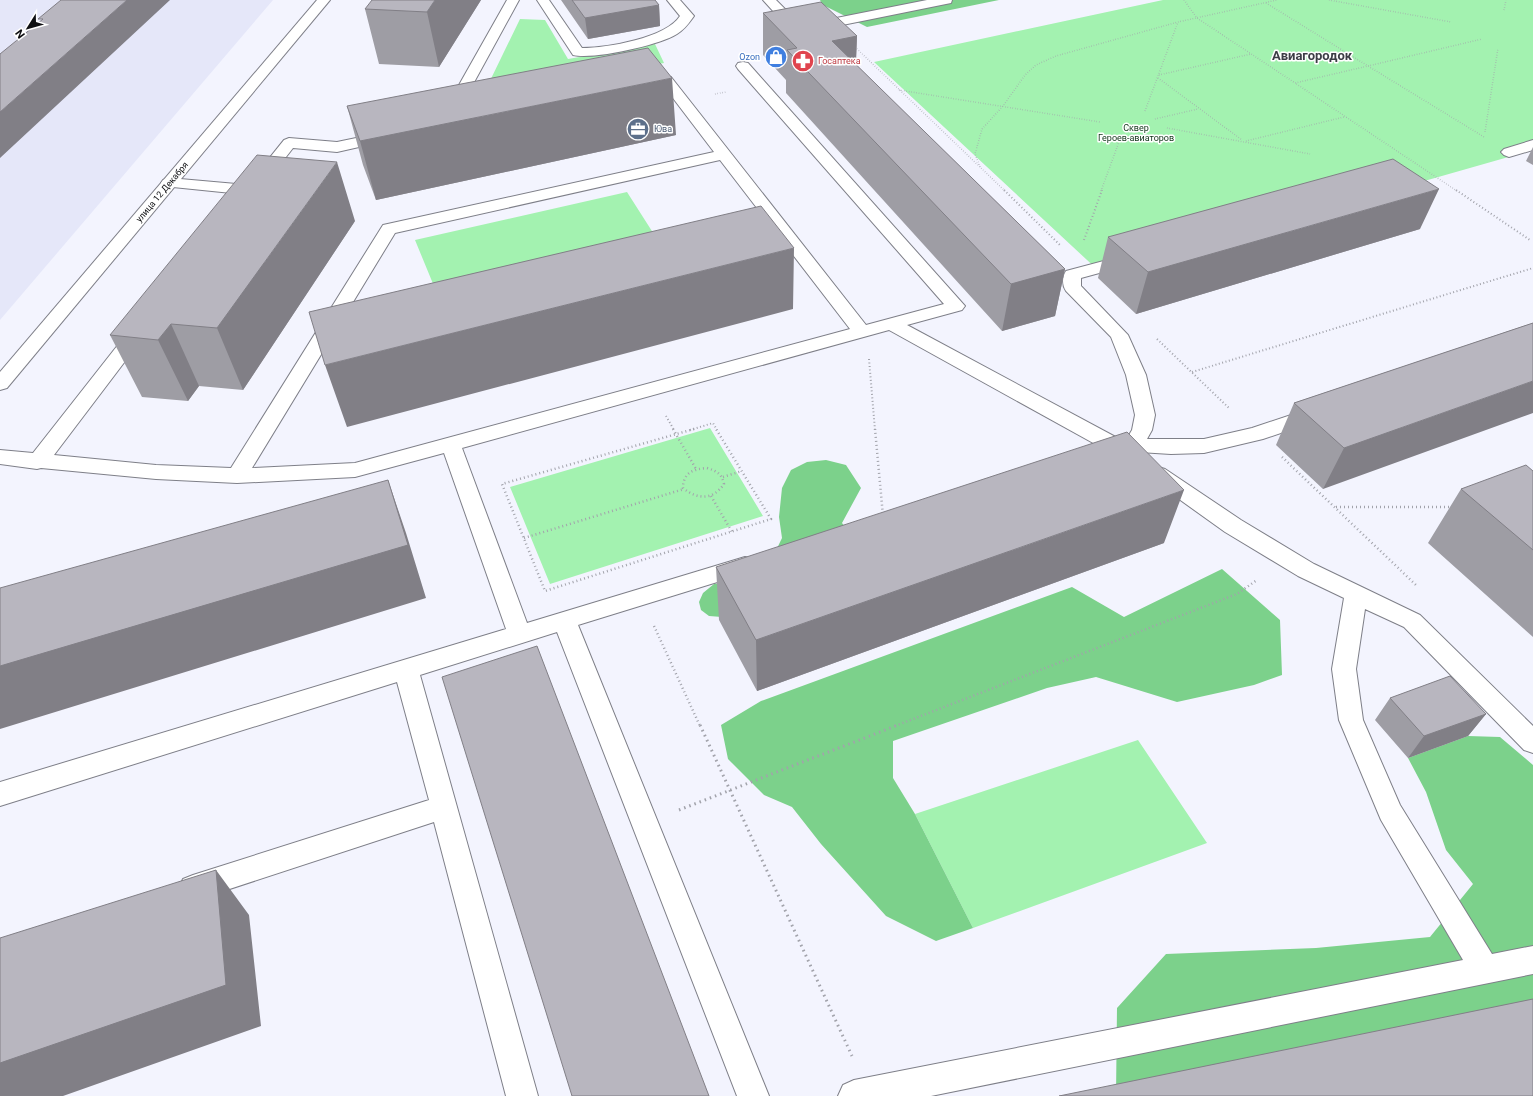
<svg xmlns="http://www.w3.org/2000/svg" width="1533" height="1096" viewBox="0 0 1533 1096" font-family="Roboto,sans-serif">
  <rect width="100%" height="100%" fill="#f3f4fe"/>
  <path fill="#e5e7f9" d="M0,0H273L0,320Z"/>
  <path fill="#a3f2b0" d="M1163,0H1533V150L1101,273L874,62Z
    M520,19L545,20L568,59L655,44L664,63L492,97L486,89Z
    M627,192L657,239L436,291L415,240Z
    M710,428L763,516L550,584L510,487Z
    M1138,740L1207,843L973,928L915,814Z"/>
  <path fill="#7cd18b" d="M820,0H999L867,27L823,5Z
    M826,460L846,465L861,488L842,523L856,541L722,617L709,616L701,610L699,602L703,593L714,584L735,581L769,565L782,538L779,517L782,488L791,470L807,462Z
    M1222,569L1280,620L1282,675L1254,685L1177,702L1096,677L1047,688L893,741V778L915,814L973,928L936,941L886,916L821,844L792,807L764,795L728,759L721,725L761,701L1072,587L1124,617Z
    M1468,736L1500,737L1533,765V1007L1116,1096L1117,1008L1166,954L1316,948L1430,937L1473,884L1446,850L1426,792L1408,758Z"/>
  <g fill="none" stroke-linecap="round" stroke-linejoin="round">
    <g stroke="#7e7f88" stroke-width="2">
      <path id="service" d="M507,0H519L460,108L458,111L453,112L448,111L446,108Z
        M537,0H549L582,48C607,48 666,38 680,16L667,0H680L694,16C689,23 685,29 677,34C660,45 593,60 573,55Z
        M763,0H776L801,25L927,0H952L951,3L946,4L798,34L793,33Z
        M743,62L748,63L965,306L962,310L907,325L1123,441L1126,440L1132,430L1135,415L1126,375L1111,337L1066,291C1062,285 1062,277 1066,271L1130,254L1136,255L1139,259L1136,263L1081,278V286L1128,335L1146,375L1155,415L1152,430L1147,439H1204L1252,428L1312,408L1319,410L1322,415L1319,420L1263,439L1204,453L1171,454L1139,452L1140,454L1137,459C1127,462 1125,457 1118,457C1112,458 1110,459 1105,457L1102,452L1104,449L889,330L462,448L527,623L745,557L753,559L756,565L753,571L578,625L769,1096H737L557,632L420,675L538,1096H506L434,822L193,901L183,897L179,888L183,879L193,875L429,800L397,682L0,806V782L506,629L444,453L355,477L237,483L156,479L41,468L37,469L0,464V450L33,453L132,327L139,325L146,327L148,331L54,455L156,465L231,468L383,225L714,152L663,85L648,88L643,87L641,84L643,81L666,76L671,77L866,325L944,304L738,69L736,66L738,63ZM720,160L850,329L355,463L252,468L395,233Z
        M385,132L390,134L393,137L390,140L337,152L293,148L265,184L259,186L253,184L251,181L284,140L289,138L337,142Z
        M1533,140V150L1509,157L1504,155L1501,152L1504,149Z
        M169,178L260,186L266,188L268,191L266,194L260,196L163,186L161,183L163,180Z
        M1158,467L1165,469L1241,520L1314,564L1420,615L1533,726V753L1524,750L1404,627L1365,609L1356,669L1363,720L1400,805L1492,954L1533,946V974L931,1096H838L843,1085L854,1080L1463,960L1381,820L1339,720L1332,669L1344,598L1298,576L1225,532L1151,479L1148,474L1151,469Z"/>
    </g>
    <g stroke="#7e7f88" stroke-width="2">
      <path id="secondary" d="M317,0H330L7,388L0,390V372Z"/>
    </g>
    <path stroke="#a2a3ab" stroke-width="1.5" stroke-dasharray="0.5 2" stroke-linecap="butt" d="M1184,0L1197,18L1295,83
      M1329,0L1451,22
      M1266,3L1368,66L1482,39
      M1504,10L1506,0
      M855,47L1005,191
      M1159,75L1251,54
      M1158,78L1242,140
      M899,90L1100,122
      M715,94L726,92
      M1145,111L1178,22
      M1155,119L1198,109
      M1167,128L1310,154
      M1485,132L1498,48
      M1246,141L1344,117
      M980,167L975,154L982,129L1003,106L1025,75L1036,65L1056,56L1178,22L1277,0
      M1101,191L1120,139
      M1457,191L1295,83L1368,66L1484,137"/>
    <path stroke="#a2a3ab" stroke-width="2" stroke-dasharray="1 2.5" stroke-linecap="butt" d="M1004,190L1061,246
      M1456,190L1530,240
      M1084,240L1102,190
      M1157,339L1230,409
      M869,359L875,430
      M1192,372L1533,268
      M666,416L674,430
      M690,430L713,423L717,430"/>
    <path stroke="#a2a3ab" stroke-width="2.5" stroke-dasharray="1 3" stroke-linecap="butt" d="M673,429L696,469
      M694,429L502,484L545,591L771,519L716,429
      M875,429L883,516
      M1282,457L1416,585
      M707,468C717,471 722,474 724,484C713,500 698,500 683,488C683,473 693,469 707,468Z
      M723,477L742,471
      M711,496L732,532
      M1336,507H1453
      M524,538L684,489
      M654,626L700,726
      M895,726L1237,594L1257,580"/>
    <path stroke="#a2a3ab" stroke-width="3" stroke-dasharray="1.5 4" stroke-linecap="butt" d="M700,725L852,1056
      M679,810L898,725"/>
    <use href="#service" fill="#fff" fill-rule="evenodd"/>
    <use href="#secondary" fill="#fff" fill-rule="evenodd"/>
  </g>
  <path fill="#9e9da4" d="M481,0L439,67L379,64L365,9Z
    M561,0H655L659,5L660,26L588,39Z
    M763,13L857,36L856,65L1065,269L1055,316L1002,331L786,93V80L763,55Z
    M347,106L676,135L376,200L363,165Z
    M1533,147V165L1526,161Z
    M355,221L243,390L199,386L188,401L142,397L110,335Z
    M1420,229L1136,314L1098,278L1108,237Z
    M1533,323L1323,489L1276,445L1294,403Z
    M1533,471V637L1428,543L1461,489Z
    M1164,543L757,691L719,620L716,567Z
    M1390,698L1486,714L1468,736L1408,758L1375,720Z"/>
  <path fill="#817f86" d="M127,0H170L0,158V112Z
    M435,0H481L439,67L427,12Z
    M659,5L660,26L588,39L585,18Z
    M857,36L855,79L832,41Z
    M672,78L676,135L376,200L360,141Z
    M337,162L355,221L243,390L217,328Z
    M1439,189L1420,229L1136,314L1148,272Z
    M794,248L793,309L347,427L325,365Z
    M1065,269L1055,316L1002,331L1011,284Z
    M171,324L199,386L188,401L158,340Z
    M1533,381V413L1323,489L1344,448Z
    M388,480L406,533L426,598L0,729V666Z
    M1184,490L1164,543L757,691L756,640Z
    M1486,714L1468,736L1408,758L1424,736Z
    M216,870L249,915L261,1026L63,1096H0V1063Z"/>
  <path fill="#b8b6bf" stroke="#817f86" d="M61,0H127L0,112V54L43,19H38Z
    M372,0H435L427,12L365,9Z
    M572,0H655L659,5L585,18Z
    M821,2L857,36L832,41L1065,269L1011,284L787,50L797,48L763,13Z
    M648,48L672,78L360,141L347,106Z
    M257,155L337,162L217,328L171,324L158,340L110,335Z
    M1393,159L1439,189L1148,272L1108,237Z
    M761,206L794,248L325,365L309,312Z
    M1533,323V381L1344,448L1294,403Z
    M1127,432L1184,490L756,640L716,567Z
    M1526,465L1533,471V550L1461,489Z
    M388,480L408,545L0,666V588Z
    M537,646L709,1096H572L442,677Z
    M1450,676L1486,714L1424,736L1390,698Z
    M216,870L226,985L0,1063V938Z
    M1533,999V1096H1059Z"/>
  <defs>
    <g id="shop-disc" transform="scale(1.15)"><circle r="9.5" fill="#3f7fe0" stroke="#fff"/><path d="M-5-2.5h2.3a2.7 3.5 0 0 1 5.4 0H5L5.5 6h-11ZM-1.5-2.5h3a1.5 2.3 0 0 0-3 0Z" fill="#fff"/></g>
    <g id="pharmacy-disc" transform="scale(1.15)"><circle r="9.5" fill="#e0444e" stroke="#fff"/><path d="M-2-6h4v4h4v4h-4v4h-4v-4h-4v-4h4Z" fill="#fff"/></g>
    <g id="office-disc" transform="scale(1.15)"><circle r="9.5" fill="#5c6f8a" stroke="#fff"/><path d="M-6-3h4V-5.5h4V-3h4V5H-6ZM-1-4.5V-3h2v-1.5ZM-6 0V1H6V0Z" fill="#fff"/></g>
  </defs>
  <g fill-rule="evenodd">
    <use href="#shop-disc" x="776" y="57"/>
    <use href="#pharmacy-disc" x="803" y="61"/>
    <use href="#office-disc" x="638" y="129"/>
  </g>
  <g text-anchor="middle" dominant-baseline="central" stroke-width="3" stroke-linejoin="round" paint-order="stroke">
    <g font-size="9" fill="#366cbe" stroke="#fff" text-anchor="end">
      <text x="760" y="57">Ozon</text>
    </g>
    <g font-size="9" fill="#be3a42" stroke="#fff" text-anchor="start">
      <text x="818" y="61">Госаптека</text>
    </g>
    <g font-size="9" fill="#0f3317" stroke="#fff">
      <text x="1136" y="128">Сквер<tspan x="1136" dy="10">Героев-авиаторов</tspan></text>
    </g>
    <g font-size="9" fill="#4e5e75" stroke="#fff" text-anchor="start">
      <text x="654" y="129">Юва</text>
    </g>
    <g font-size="9" fill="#0e0f12" stroke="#fff">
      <text transform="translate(162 192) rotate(-50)">улица 12 Декабря</text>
    </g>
    <g font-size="13" font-weight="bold" fill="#3c3d45" stroke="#fff">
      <text x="1312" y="55">Авиагородок</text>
    </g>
  </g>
  <g transform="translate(28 28) rotate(233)" stroke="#ffffff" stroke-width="3" paint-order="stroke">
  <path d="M0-3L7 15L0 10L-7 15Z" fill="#0e0f12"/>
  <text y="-6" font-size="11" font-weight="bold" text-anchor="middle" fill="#0e0f12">N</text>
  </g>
</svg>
